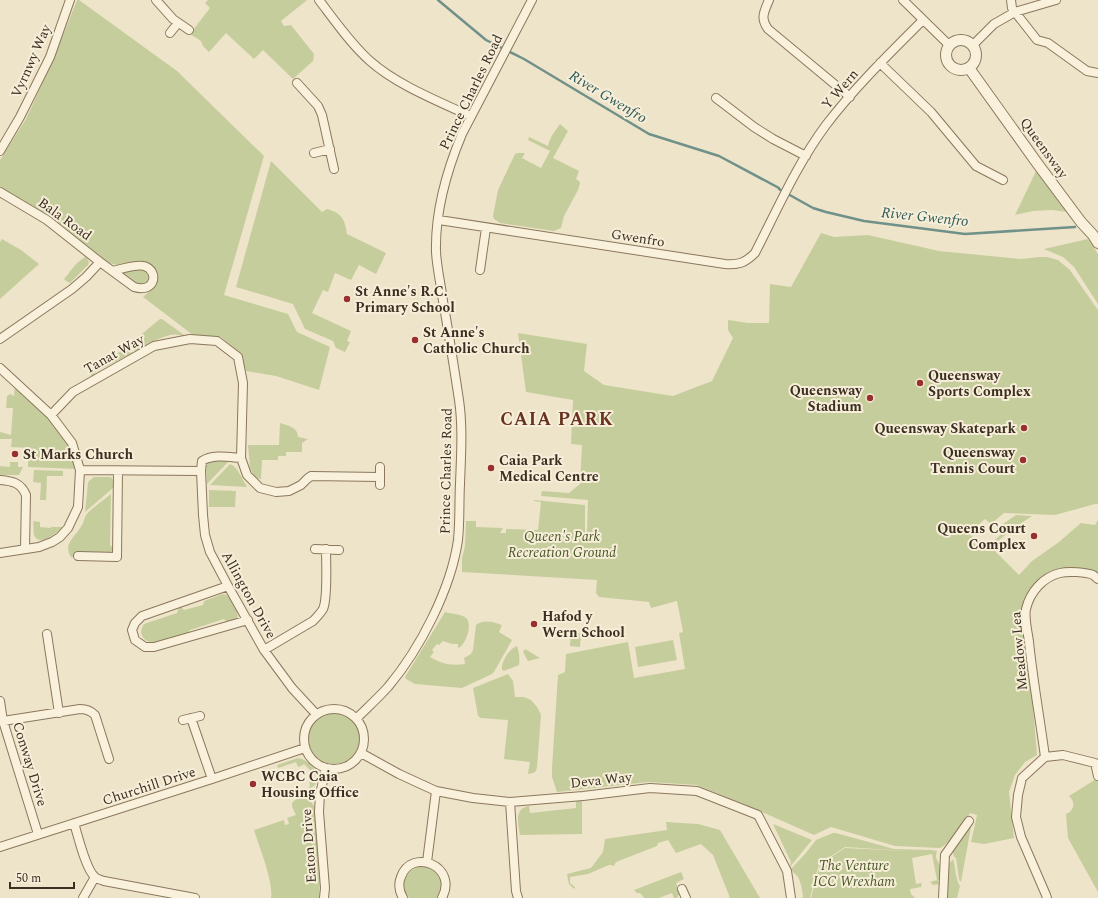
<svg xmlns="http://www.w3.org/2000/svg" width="1098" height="898" viewBox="0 0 1098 898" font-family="Spectral,serif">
  <rect width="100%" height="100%" fill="#eee4c9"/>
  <path fill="#c6cd9c" d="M77,0H79L177,71L264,156L224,295L288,314L297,332L330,347L319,390L276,376L246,371L241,354L221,337L193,335L143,297L157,284L154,270L125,265H117L109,263L50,216L0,187V160L26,119L54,58Z
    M208,0H307L281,21L284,26L291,25L314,54L313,61L293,79L263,50L254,59L226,33L209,52L203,46L201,41L190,34L210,8L205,3Z
    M560,124L568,131L553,158L579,171L576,179L579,181L580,183L578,190L564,216L561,228L554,231L500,223L494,219L493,216L498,190L515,154L518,153H525L522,158L541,168L550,151L528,140L529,137L548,146C550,137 555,131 560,124Z
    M271,161L322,212L327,209C342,213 345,220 347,234L386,253L376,274L359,265L351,280L335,273L328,292L323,290L312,313L351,331L347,341L350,342L345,352L336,348L333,341L305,329L293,304L236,287Z
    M1037,169L1069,212L1052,210L1033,211L1015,215Z
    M821,233L834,237L868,235L939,251L1021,259L1039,257H1047L1058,260L1070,270L1098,310V504H1095L1055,515L1004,513L991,524L985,519L969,533L975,540L973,542L976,545L978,544L984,550L1007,529L1003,524L1016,515L1032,516L1011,530L991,547L1019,575L1032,561L1059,542L1081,523L1095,525L1098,520V572L1094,575L1072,572L1040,584L1025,611L1037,755L1025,762L1015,775L1009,792L1014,838L984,844L971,842L977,815L970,813C969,815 968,818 968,819C964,826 946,846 940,848L895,846L831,827L814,835L760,811L697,785L648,782L557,792L552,777V768L558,675L565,672L566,654L628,642L634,678L685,669L679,633L683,632L677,601L651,608L649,602L599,597L596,593L597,580L462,572V558L465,546L466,521H476V527L503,528L500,533H506V529L538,530L541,502L534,501V500L585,505V532H587L588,500L541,496L542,491L569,493L580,484L582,445L571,444L573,400L526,392L518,333L587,344L584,371L604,385L673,396L712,381L733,338L728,330V320L748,323H769L770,284L791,287Z
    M2,239L21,250L39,264L0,299V242Z
    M1088,239L1098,254V304L1074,267L1063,257L1044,249Z
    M86,256L89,262L88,265L70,283L66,281L64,279L76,264Z
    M142,269C147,272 150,276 147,281L142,285L137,284L123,275L122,274L124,271Z
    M160,319H162L184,335V337C172,330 159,340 147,344L146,347L135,351L131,343Z
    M128,345L132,353L95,372L94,377L90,378L91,374Z
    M15,385L50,417L71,443L77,469L28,467V461H30V448L11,447L12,439H0V432L11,435L13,408H6L7,396L10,394L14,396Z
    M280,423C288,426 298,427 298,437L308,439L302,443V452H286V456H278V460H262L261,479L255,478L250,468L248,445H279Z
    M212,460L229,461L207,484L206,464L209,461Z
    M10,462H18V467H23L19,475H0V466L10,467Z
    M230,464C238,467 242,479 247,487L210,485Z
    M34,470L63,471V476H47L46,500H40L41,483L33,482Z
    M94,477H110L112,478L113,482V488L85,512L88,483L89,481Z
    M209,490L236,491L235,507H209Z
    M111,494L110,545L114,549C113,552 110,552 107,553L77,552V558L71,557C62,543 76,537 82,525C84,522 84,517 87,514C92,508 104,500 111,494Z
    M33,521L40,522V527L51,528V527H63C58,532 39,548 34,535C33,531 34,525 33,521Z
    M223,594C232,595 240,611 237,619L227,622L224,619L190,630L187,634L174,639L171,637C162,640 149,647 143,637C140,633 141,629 144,624L177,613L179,608L181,607L184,610L203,605L204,601Z
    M445,612C451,614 462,614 466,618C473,624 466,645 458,648V644H452L443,641L439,645L437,644L432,650L434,652L430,657C442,664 451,666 465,664L464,658L471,654L473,650L476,625C484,619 493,622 502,625L499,632L512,640L494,672L492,674L462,688L415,684L406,679L405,677Z
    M571,632L581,633L580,647L570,646Z
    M673,640L677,660L638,667L635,647Z
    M517,646C519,651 520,660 519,665L504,671L502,670C501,662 509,649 517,646Z
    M525,649L540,658L528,661L523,652Z
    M508,674L513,681L515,697H524L531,700L537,707L541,715L537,767L536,771L533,773L528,774L530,762L504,759L508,720L481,718L478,716L473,688Z
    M308 738a26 26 0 1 1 52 0a26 26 0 1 1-52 0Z
    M298,758C307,759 315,769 319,776C317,781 315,788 309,788L310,785L309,782H312L317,777L304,764L301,766L298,767L296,762L278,768L277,765Z
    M1097,772L1098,776V892L1068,838L1066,814C1074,811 1076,802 1069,796L1093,781Z
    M300,798H305L310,800L314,806L320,874L319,898H271C274,883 259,846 254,830L284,820L285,825L289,824L287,818L296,815C292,806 288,802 300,798Z
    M576,801H582V834L520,835C518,823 514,808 529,806L530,813L576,808Z
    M666,822L698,824L720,830L760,898H730L713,855L701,844L676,853L668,840L658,843L657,846L616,862L614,866L611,865H609L588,874L570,877V883L575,887L574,889L569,884L567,874L591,868L603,852L605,839L667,830Z
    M773,824L812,840L790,867L791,862Z
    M971,827L961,882L959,879L956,858L954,857L953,853V849L969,829Z
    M833,833H836L894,849L931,850L937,851C934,860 939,860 940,867C941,871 940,876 940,880H938V882H940V884L933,885L930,882L937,880L932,854L912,858L916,884L922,883L921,887L910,889L911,894L915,898H811L820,864L845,848L908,851L845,847L819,864L810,898H802L803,897C802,889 801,883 798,877C796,874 792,872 791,869L805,854L816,840Z
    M953,859C956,868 955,878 960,886L957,898H947L949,864Z
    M424,866C440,870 447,884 437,898H409C398,883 406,868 424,866Z
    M681,872L684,879L676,883L680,893L677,898H674L672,893L659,898H644L640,893H638V894L634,890Z"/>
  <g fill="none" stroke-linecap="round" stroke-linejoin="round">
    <path stroke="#70918a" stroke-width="2.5" d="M438,0L486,40L524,59L649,134L719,156L779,188
      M779,189L813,208L826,212L864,221L965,234L1075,227"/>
    <g stroke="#8b775d" stroke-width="10">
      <path id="minor" d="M156,0L173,19L189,30
        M319,0C335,21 351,44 370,61C397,85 438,101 470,116
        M769,0C764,12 760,18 768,29L850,97
        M903,0L949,45
        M1011,0L1012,8L1015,12L1037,40L1048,43L1087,71L1098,73
        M170,33L178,23
        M973,45L994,24L1015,12L1056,0
        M880,63L931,112L976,166L1003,180
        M297,83L318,106L322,115L334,169
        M716,98L754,127L773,139L806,156
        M0,151L20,117L50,57L70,0
        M314,153L330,149
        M0,192L47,220L100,262L134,287C156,294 159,270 144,266C136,264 121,269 113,271
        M439,220L725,264C739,265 745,263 755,253C777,210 797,164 826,125C855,87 890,53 923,20
        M480,270L486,228
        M0,339L72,289L86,277L100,262
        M0,368L51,415L72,443L80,470L78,507L68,528L60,537L52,542L39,547L0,553
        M51,415L73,392L154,346L190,339L217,341L238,357L243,383L241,458
        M80,470L201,471L202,461C213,454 228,457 241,458L247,475L260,488L276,492L289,491L301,485L307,479L311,476L380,477
        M201,471L203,515L205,535L210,552L228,586L264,650L292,688L316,714
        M0,480C13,481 21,483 26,495L25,549
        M380,485V467
        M315,549L339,550
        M78,556L117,557L118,471
        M228,586L142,616L135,623L132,630L135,640L145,647H154L248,620
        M47,634L59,713
        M264,650L313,621C317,617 320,614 323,609C328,599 326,562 326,549
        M0,701L3,721L38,834
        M304 739a30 30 0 1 1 60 0a30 30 0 1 1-60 0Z
        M191,718L212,779
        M357,718C367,708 378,698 388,687C420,649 451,589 458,540C460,521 459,502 460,484C461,456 463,427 459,400C454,367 449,334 443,301C441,285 437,269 436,252C435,213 447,170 462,134L532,0
        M183,720L200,716
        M3,721L80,709C86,709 90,710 95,715L109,759
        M361,753L399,774L436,791L473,798L510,802L583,796L650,788L697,791L758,815L787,871L791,898
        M1045,757C1040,719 1033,681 1029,642C1028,633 1024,618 1026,609C1030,592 1043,577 1060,573C1068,571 1086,572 1093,575C1095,576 1096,578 1098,579
        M1045,757L1022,778L1018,795L1016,817L1021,837L1046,895L1047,898
        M1045,757L1063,755L1095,763L1098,776
        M510,802L516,891L518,898
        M74,823C78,836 86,870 95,877C97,879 101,880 104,881L195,898
        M0,847L212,779L305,748
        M427,862L436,791
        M682,889L686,898
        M83,898L95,877
        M324,898L325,888L319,812L320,794L326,768
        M403,898C399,891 398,884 401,877C411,847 459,866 442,898
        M943,898L945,855L969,821"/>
    </g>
    <g stroke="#8b775d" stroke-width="12">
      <path id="tertiary" d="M946 55a15 15 0 1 1 30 0a15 15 0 1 1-30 0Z
        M969,68L1037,163L1081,222L1093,235L1098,243"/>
    </g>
    <use href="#minor" stroke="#f9f1dc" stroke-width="8"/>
    <use href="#tertiary" stroke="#f9f1dc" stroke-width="10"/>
  </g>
  <g fill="#99302e" stroke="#f6eed8" stroke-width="1.5">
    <circle cx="347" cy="299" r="4"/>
    <circle cx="415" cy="340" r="4"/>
    <circle cx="920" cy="383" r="4"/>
    <circle cx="870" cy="398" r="4"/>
    <circle cx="1024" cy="428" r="4"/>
    <circle cx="15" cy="454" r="4"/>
    <circle cx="1023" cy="460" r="4"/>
    <circle cx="491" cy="468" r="4"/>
    <circle cx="1034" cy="536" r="4"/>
    <circle cx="534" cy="624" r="4"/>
    <circle cx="253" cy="784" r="4"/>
  </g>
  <g text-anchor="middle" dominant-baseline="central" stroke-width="4" stroke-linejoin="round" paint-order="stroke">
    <g font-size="14" fill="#3c2e21" stroke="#f6eed8">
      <text transform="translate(31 61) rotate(-66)">Vyrnwy Way</text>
      <text transform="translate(840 89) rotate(-49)">Y Wern</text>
      <text transform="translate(471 92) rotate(-64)">Prince Charles Road</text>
      <text transform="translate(1044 148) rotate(54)">Queensway</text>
      <text transform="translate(65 219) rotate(36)">Bala Road</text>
      <text transform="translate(638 238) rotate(9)">Gwenfro</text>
      <text transform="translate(114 354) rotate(-29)">Tanat Way</text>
      <text transform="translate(446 471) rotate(-89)">Prince Charles Road</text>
      <text transform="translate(249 595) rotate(61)">Allington Drive</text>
      <text transform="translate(1019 651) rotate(-95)">Meadow Lea</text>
      <text transform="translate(30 764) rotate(73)">Conway Drive</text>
      <text transform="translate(601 780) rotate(-6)">Deva Way</text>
      <text transform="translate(149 786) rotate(-18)">Churchill Drive</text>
      <text transform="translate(309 846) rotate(-94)">Eaton Drive</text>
    </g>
    <g font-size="14" font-weight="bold" fill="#3c2e21" stroke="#f6eed8" text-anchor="start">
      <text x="355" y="291">St Anne's R.C.<tspan x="355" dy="16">Primary School</tspan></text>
      <text x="423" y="332">St Anne's<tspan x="423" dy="16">Catholic Church</tspan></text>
      <text x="928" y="375">Queensway<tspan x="928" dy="16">Sports Complex</tspan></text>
      <text x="862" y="390" text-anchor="end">Queensway<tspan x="862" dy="16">Stadium</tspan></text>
      <text x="1016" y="428" text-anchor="end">Queensway Skatepark</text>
      <text x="1015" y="452" text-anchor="end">Queensway<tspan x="1015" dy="16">Tennis Court</tspan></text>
      <text x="23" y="454">St Marks Church</text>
      <text x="499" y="460">Caia Park<tspan x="499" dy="16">Medical Centre</tspan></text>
      <text x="1026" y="528" text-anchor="end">Queens Court<tspan x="1026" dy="16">Complex</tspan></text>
      <text x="542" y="616">Hafod y<tspan x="542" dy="16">Wern School</tspan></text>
      <text x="261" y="776">WCBC Caia<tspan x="261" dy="16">Housing Office</tspan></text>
    </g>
    <g font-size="14" font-style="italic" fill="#4a5828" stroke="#f6eed8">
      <text x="562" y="536">Queen's Park<tspan x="562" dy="16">Recreation Ground</tspan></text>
      <text x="854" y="865">The Venture<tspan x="854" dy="16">ICC Wrexham</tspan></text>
    </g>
    <g font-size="15" font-style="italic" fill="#305b59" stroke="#f6eed8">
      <text transform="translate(608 97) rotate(31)">River Gwenfro</text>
      <text transform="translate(925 217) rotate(6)">River Gwenfro</text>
    </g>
    <g font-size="18" font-weight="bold" letter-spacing="1" fill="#683120" stroke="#f6eed8">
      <text x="557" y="419">CAIA PARK</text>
    </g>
  </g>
  <path d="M10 882v6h64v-6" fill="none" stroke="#3c2e21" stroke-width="2"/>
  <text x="16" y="882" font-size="12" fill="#3c2e21" stroke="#f6eed8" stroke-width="3" paint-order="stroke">50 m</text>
</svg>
